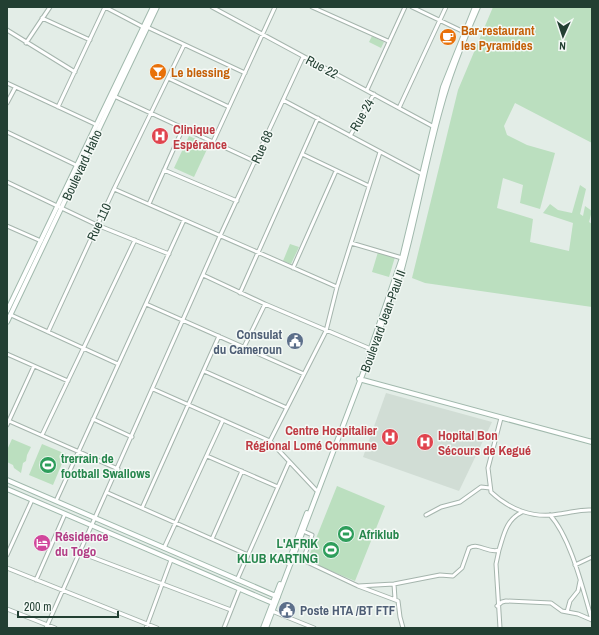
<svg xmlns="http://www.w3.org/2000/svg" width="599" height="635" viewBox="0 0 599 635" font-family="'Archivo Narrow',sans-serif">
  <rect width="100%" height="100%" fill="#e3ede7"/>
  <path fill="#d1ddd5" d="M386,393L492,422L459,491L363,457Z"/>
  <path fill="#bbdfbf" d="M493,7H592V143L515,103L504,126L507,135L527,145L555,153L540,209L520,203L523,185L503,178L497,208L533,219L530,242L569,251L573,223L543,213L550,204L558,210L572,213L580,185L586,189L580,214L583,216L585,206L592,211L589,222L592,224V307L425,283L412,278L458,90Z
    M372,36L384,42L381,48L369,42Z
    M189,136L209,145L194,177L174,168Z
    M290,244L299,247L291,264L283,261Z
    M378,252L395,257L389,277L372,272Z
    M12,439L31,447L27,455L26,461L23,463L21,473L14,468L13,465L7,462V450Z
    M42,444L66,454L53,485L29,475Z
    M337,486L385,506L355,581L307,561Z"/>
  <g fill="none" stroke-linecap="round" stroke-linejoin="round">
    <g stroke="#a5b5ad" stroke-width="5">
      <path id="street" d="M105,7L143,27
        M212,7L434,127
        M312,7L388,41
        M412,7L464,32
        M42,18L90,40
        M147,27L245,73
        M7,30L75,72
        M26,43L50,7
        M168,78L229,107
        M7,83L97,125
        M367,90L405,7
        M114,96L256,162
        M283,100L422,174
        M7,103L15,88
        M58,107L105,7
        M399,108L446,7
        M7,132L78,166
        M350,136L374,94
        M213,142L275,7
        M302,154L369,186
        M164,170L237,201
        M7,182L97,225L169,254
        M114,189L337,287
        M149,204L183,128
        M7,226L41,241
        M351,243L402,258
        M293,268L336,171
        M203,275L265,304L373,350
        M240,293L318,118
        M146,304L304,374
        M11,315L118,364
        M48,332L114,189L184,45
        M244,347L265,304
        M7,354L68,381
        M204,371L287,408
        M153,389L270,441L316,490
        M501,418L488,468L491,492C509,509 533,519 559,514C570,513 580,509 592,510
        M93,419L132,437
        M9,421L118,469
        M7,425L34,366
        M42,435L135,240
        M270,441L326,331L337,287L380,152
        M207,456L278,487
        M108,493L248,555
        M56,501L184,220
        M142,508L219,336
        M426,515L441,507L460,502L481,487L490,488
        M550,515C571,538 583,590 592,620
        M303,531L312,535L304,557L305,561L358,586L398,601L400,617L403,628
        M212,539L242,471
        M164,548L223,420
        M499,550L496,564L500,628
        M81,553L231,610
        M7,555L32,500
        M575,565L592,557
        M7,568L157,628
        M36,580L65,514
        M237,580L289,462
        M394,584L395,599
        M358,586L394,584L440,575L453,576L462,568L469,548C479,542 488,554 499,550C504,534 506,520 522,512
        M497,606L502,602L506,601L551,603L562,611L578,614L592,620
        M7,609L55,628
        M272,611L314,628
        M567,612L570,601L578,591L580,581
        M46,628L220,236L303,57
        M146,628L171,560
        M224,628L239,590"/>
    </g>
    <g stroke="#a1b9ad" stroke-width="6">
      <path id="secondary" d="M7,311L153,7
        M7,322L157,7
        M371,348L402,258L443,87L475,7
        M359,379L592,442
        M7,480L278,597
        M7,489L275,604
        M288,563L307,513
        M263,628L280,584
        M266,628L400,276C416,220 425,163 441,107C450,73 464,39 478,7"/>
    </g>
    <use href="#street" stroke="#fff" stroke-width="3"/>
    <use href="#secondary" stroke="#fff" stroke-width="4"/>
  </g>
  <defs>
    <g id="cafe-disc" transform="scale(0.9)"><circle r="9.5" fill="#e8710a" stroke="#f4f9f6"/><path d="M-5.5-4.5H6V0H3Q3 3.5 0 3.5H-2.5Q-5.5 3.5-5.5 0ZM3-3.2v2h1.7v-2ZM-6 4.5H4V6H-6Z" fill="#fff"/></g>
    <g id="bar-disc" transform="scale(0.9)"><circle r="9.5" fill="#e8710a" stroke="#f4f9f6"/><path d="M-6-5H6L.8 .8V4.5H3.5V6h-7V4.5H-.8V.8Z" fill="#fff"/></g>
    <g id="hospital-disc" transform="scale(0.9)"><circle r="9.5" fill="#e0444e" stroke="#f4f9f6"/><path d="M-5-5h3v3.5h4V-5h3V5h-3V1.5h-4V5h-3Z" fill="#fff"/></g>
    <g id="civic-disc" transform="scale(0.9)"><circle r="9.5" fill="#5c6f8a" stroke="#f4f9f6"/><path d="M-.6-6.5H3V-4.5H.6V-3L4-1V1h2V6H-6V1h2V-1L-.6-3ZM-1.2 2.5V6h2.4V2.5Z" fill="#fff"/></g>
    <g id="stadium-disc" transform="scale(0.9)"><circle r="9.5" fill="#2e9e5b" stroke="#f4f9f6"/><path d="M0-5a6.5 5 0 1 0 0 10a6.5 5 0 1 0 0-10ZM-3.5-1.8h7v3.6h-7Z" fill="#fff"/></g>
    <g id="hotel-disc" transform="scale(0.9)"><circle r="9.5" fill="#d1479c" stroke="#f4f9f6"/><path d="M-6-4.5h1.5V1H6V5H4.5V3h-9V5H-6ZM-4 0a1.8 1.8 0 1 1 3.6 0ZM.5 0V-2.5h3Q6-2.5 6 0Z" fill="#fff"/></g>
  </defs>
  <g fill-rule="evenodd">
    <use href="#cafe-disc" x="448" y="37"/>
    <use href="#bar-disc" x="158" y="72"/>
    <use href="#hospital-disc" x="160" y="136"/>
    <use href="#civic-disc" x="295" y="341"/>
    <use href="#hospital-disc" x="390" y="437"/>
    <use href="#hospital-disc" x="425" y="442"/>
    <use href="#stadium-disc" x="48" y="465"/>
    <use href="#stadium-disc" x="346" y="534"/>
    <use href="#hotel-disc" x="42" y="543"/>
    <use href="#stadium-disc" x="331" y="550"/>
    <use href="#civic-disc" x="287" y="610"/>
  </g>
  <g text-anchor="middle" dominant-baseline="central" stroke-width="3" stroke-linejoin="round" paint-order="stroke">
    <g font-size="13" font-weight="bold" fill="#c56008" stroke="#f4f9f6" text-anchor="start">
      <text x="461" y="30">Bar-restaurant<tspan x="461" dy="15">les Pyramides</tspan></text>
      <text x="171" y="72">Le blessing</text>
    </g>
    <g font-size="13" fill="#223f32" stroke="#f4f9f6">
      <text transform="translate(322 67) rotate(28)">Rue 22</text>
      <text transform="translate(362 115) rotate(-60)">Rue 24</text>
      <text transform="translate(262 147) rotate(-66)">Rue 68</text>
      <text transform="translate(82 165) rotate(-65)">Boulevard Haho</text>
      <text transform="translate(99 222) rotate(-65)">Rue 110</text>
      <text transform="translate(383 321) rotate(-70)">Boulevard Jean-Paul II</text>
    </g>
    <g font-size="13" font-weight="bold" fill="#be3a42" stroke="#f4f9f6" text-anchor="start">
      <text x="173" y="129">Clinique<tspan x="173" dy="15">Espérance</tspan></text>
      <text x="377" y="430" text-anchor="end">Centre Hospitalier<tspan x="377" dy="15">Régional Lomé Commune</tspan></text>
      <text x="438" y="435">Hopital Bon<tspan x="438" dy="15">Sécours de Kegué</tspan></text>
    </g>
    <g font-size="13" font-weight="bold" fill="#4e5e75" stroke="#f4f9f6" text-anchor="end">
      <text x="282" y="334">Consulat<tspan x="282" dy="15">du Cameroun</tspan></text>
      <text x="300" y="610" text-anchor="start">Poste HTA /BT FTF</text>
    </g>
    <g font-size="13" font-weight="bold" fill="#27864d" stroke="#f4f9f6" text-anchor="start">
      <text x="61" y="458">trerrain de<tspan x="61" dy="15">football Swallows</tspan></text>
      <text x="359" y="534">Afriklub</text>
      <text x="318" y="543" text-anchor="end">L'AFRIK<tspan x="318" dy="15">KLUB KARTING</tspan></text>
    </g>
    <g font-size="13" font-weight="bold" fill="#b23c85" stroke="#f4f9f6" text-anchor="start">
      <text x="55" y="536">Résidence<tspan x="55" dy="15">du Togo</tspan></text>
    </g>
  </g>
  <rect width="599" height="635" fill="none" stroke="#223f32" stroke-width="16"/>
  <g transform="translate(563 36) rotate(183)" stroke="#f4f9f6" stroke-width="3" paint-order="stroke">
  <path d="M0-3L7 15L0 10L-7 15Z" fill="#223f32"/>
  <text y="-6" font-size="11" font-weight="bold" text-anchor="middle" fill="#223f32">N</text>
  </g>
  <path d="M18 611v6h100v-6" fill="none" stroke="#223f32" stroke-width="2"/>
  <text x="24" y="611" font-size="12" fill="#223f32" stroke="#f4f9f6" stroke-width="3" paint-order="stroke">200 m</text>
</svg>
